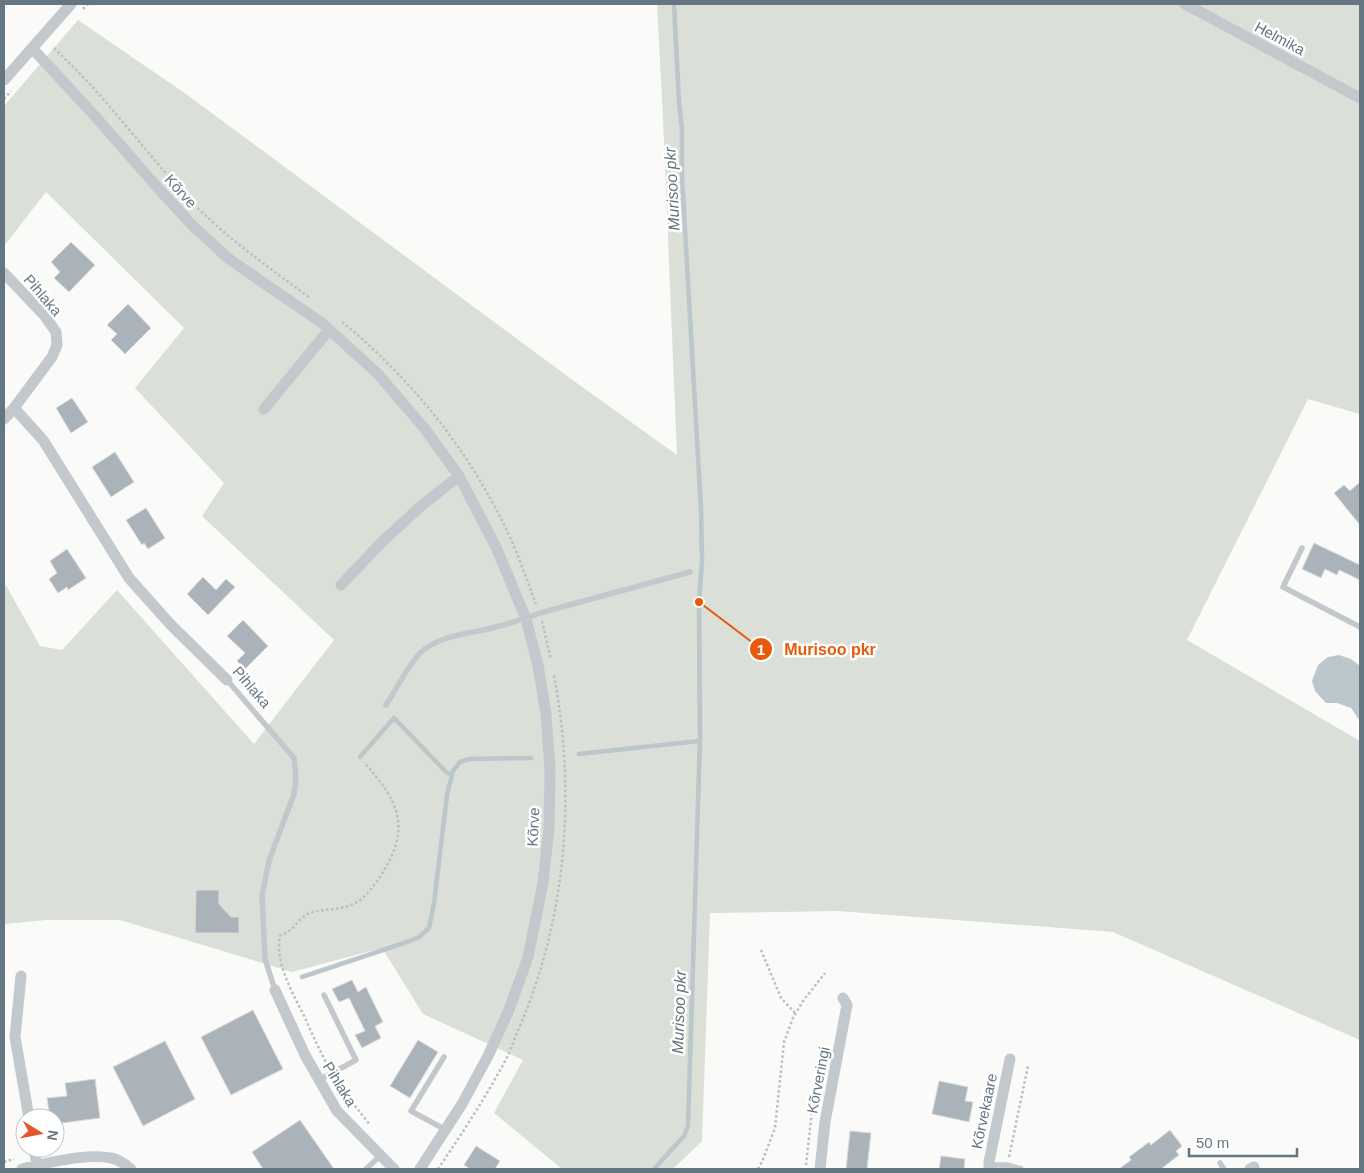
<svg xmlns="http://www.w3.org/2000/svg" width="1364" height="1173" viewBox="0 0 1364 1173" font-family="Helvetica,sans-serif">
  <rect width="100%" height="100%" fill="#fafaf8"/>
  <path fill="#dadfd7" d="M657,4H1360V414L1308,399L1187,640L1360,741V1040L1113,932L838,911L710,913L702,1141L673,1169H562L494,1113L523,1060L423,1014L382,948L292,972L120,920H46L4,924V582L40,646L62,650L117,590L254,744L334,640L202,516L224,483L135,388L184,328L46,192L4,246V106L78,20L186,94L578,384L677,455L663,118Z"/>
  <path fill="#bbc7cb" d="M1339,655L1351,659L1360,666V721L1351,708L1337,703H1326L1315,691L1312,681L1318,665L1328,657Z"/>
  <g fill="none" stroke-linecap="round" stroke-linejoin="round">
    <path stroke="#bbc7cb" stroke-width="4.5" d="M579,754L699,741
      M360,757L394,718L447,773L452,774
      M302,977L407,942L419,937L429,928L434,903L447,795L453,771L460,762L469,759L531,758
      M654,1169L684,1136L688,1126L700,739L699,602L702,561L701,509L682,177V129L679,102L674,4"/>
  </g>
  <path fill="#aab3b9" stroke="#dcdcda" d="M71,242L95,265L69,292L54,278L60,272L51,262Z
    M128,304L151,328L125,354L111,340L117,334L107,325Z
    M72,398L88,422L71,433L56,408Z
    M115,452L134,482L111,497L92,467Z
    M1360,482V525L1334,493L1344,485L1350,491Z
    M146,508L165,538L148,549L144,543L142,545L126,520Z
    M1314,543L1360,565V580L1339,570L1337,575L1325,569L1321,578L1302,569Z
    M67,549L86,578L68,590L67,587L58,593L49,579L57,573L50,561Z
    M203,577L216,590L226,579L235,587L208,615L187,594Z
    M243,620L268,646L245,669L237,661L245,653L227,636Z
    M196,890H219V904L231,917H239V933H195Z
    M352,980L358,992L366,987L383,1022L375,1026L381,1038L362,1048L355,1035L365,1031L349,998L339,1002L332,989Z
    M253,1010L283,1069L231,1095L201,1037Z
    M418,1040L438,1052L410,1098L390,1086Z
    M165,1041L195,1099L143,1126L113,1067Z
    M95,1079L100,1118L55,1124V1118H50L47,1098L67,1096L65,1083Z
    M939,1081L968,1087L965,1101L973,1102L969,1122L932,1114Z
    M300,1120L334,1169H263L252,1152Z
    M1170,1130L1182,1146L1176,1151L1179,1155L1161,1169H1119L1131,1160L1129,1157L1149,1142L1151,1145Z
    M850,1131L871,1133L867,1169H846Z
    M476,1146L500,1161L495,1169H470L464,1165Z
    M941,1156L965,1159L964,1169H939Z"/>
  <g fill="none" stroke-linecap="round" stroke-linejoin="round">
    <path stroke="#bbbfc2" stroke-width="2.5" stroke-dasharray="2.5 2.5" stroke-linecap="butt" d="M83,9L88,4
      M54,48C73,67 92,85 109,106C136,137 161,169 189,199C225,237 268,267 310,298
      M4,99L11,91
      M342,322C412,379 470,452 508,533C519,556 527,581 536,604
      M542,621L551,660
      M761,950L781,998L796,1014
      M328,1066C320,1051 313,1036 306,1020C295,997 274,963 280,936C283,934 287,933 290,930C297,925 302,915 310,913C325,908 340,911 355,903C366,898 376,883 383,872C412,825 397,800 364,762
      M338,1081L345,1093L370,1125
      M1009,1157L1028,1066
      M4,1162L14,1159
      M806,1165L813,1102L822,1062
      M438,1169C461,1135 484,1100 504,1063C510,1052 514,1040 519,1028C567,917 576,793 554,675
      M758,1169L762,1162L775,1128L784,1042L793,1018L803,1001L825,973"/>
    <path stroke="#c3c8cc" stroke-width="5.5" d="M1302,548L1283,587L1360,627
      M227,680L294,758L296,777L294,794L269,861L262,895L265,959L275,990
      M386,705C397,688 407,667 420,653C439,635 469,634 492,628C508,624 524,619 540,613L690,572
      M444,1057L411,1111L446,1130
      M319,1080L356,1060L324,995
      M1220,1163L1224,1169
      M989,1165H1007L1021,1169
      M366,1169L380,1156"/>
    <path stroke="#c3c8cc" stroke-width="11" d="M1185,4L1360,98
      M32,48L94,115L157,187L192,225L229,259L322,323L377,373L425,429L459,476L496,547L526,619L538,665L546,714L550,769L549,828L543,883L528,957L509,1010L488,1056L462,1104L420,1169
      M4,80L71,4
      M4,273L44,315L56,332L57,345L52,357L14,408L4,419
      M14,408L43,440L129,578L171,625L227,680
      M264,409L329,330
      M341,585L383,541L421,506L459,476
      M21,976L15,1037L29,1118
      M275,990L305,1055L337,1111L394,1169
      M34,1148L37,1166
      M22,1169C45,1163 88,1153 111,1158C118,1159 126,1165 131,1169
      M820,1169L825,1122L847,1005L843,998
      M989,1169V1162L1010,1059
      M1250,1169L1254,1167"/>
  </g>
  <g text-anchor="middle" dominant-baseline="central" stroke-width="5" stroke-linejoin="round" paint-order="stroke">
    <g font-size="15" fill="#657683" stroke="#fff">
      <text transform="translate(1280 38) rotate(28)">Helmika</text>
      <text transform="translate(181 191) rotate(48)">Kõrve</text>
      <text transform="translate(43 295) rotate(49)">Pihlaka</text>
      <text transform="translate(252 687) rotate(49)">Pihlaka</text>
      <text transform="translate(533 827) rotate(-87)">Kõrve</text>
      <text transform="translate(818 1080) rotate(-79)">Kõrveringi</text>
      <text transform="translate(340 1084) rotate(58)">Pihlaka</text>
      <text transform="translate(984 1111) rotate(-78)">Kõrvekaare</text>
    </g>
    <g font-size="16" font-style="italic" fill="#60757c" stroke="#fff">
      <text transform="translate(672 189) rotate(-93)">Murisoo pkr</text>
      <text transform="translate(679 1012) rotate(-88)">Murisoo pkr</text>
    </g>
  </g>
  <path fill="none" stroke="#e8590c" stroke-width="2" d="M699 602L761 649"/>
  <g fill="#e8590c" stroke="#fff" stroke-width="2">
    <circle cx="699" cy="602" r="5"/>
    <circle cx="761" cy="649" r="12"/>
  </g>
  <g font-size="15" text-anchor="middle" font-weight="bold" fill="#fff">
    <text x="761" y="655">1</text>
  </g>
  <g font-size="16" text-anchor="middle" font-weight="bold" fill="#e8590c" stroke="#fff" stroke-width="5" stroke-linejoin="round" paint-order="stroke">
    <text x="830" y="655">Murisoo pkr</text>
  </g>
  <rect width="1364" height="1173" fill="none" stroke="#657683" stroke-width="10"/>
  <g transform="translate(40 1133) rotate(100)"><circle r="24" fill="#ffffff" stroke="#c1c8cd"/>
  <path d="M0-4L9 19L0 12L-9 19Z" fill="#e4572e"/>
  <text y="-8" font-size="14" font-weight="bold" text-anchor="middle" fill="#657683">N</text>
  </g>
  <path d="M1189 1148v8h108v-8" fill="none" stroke="#657683" stroke-width="2.5"/>
  <text x="1196" y="1148" font-size="15" fill="#657683" stroke="#ffffff" stroke-width="4" paint-order="stroke">50 m</text>
</svg>
